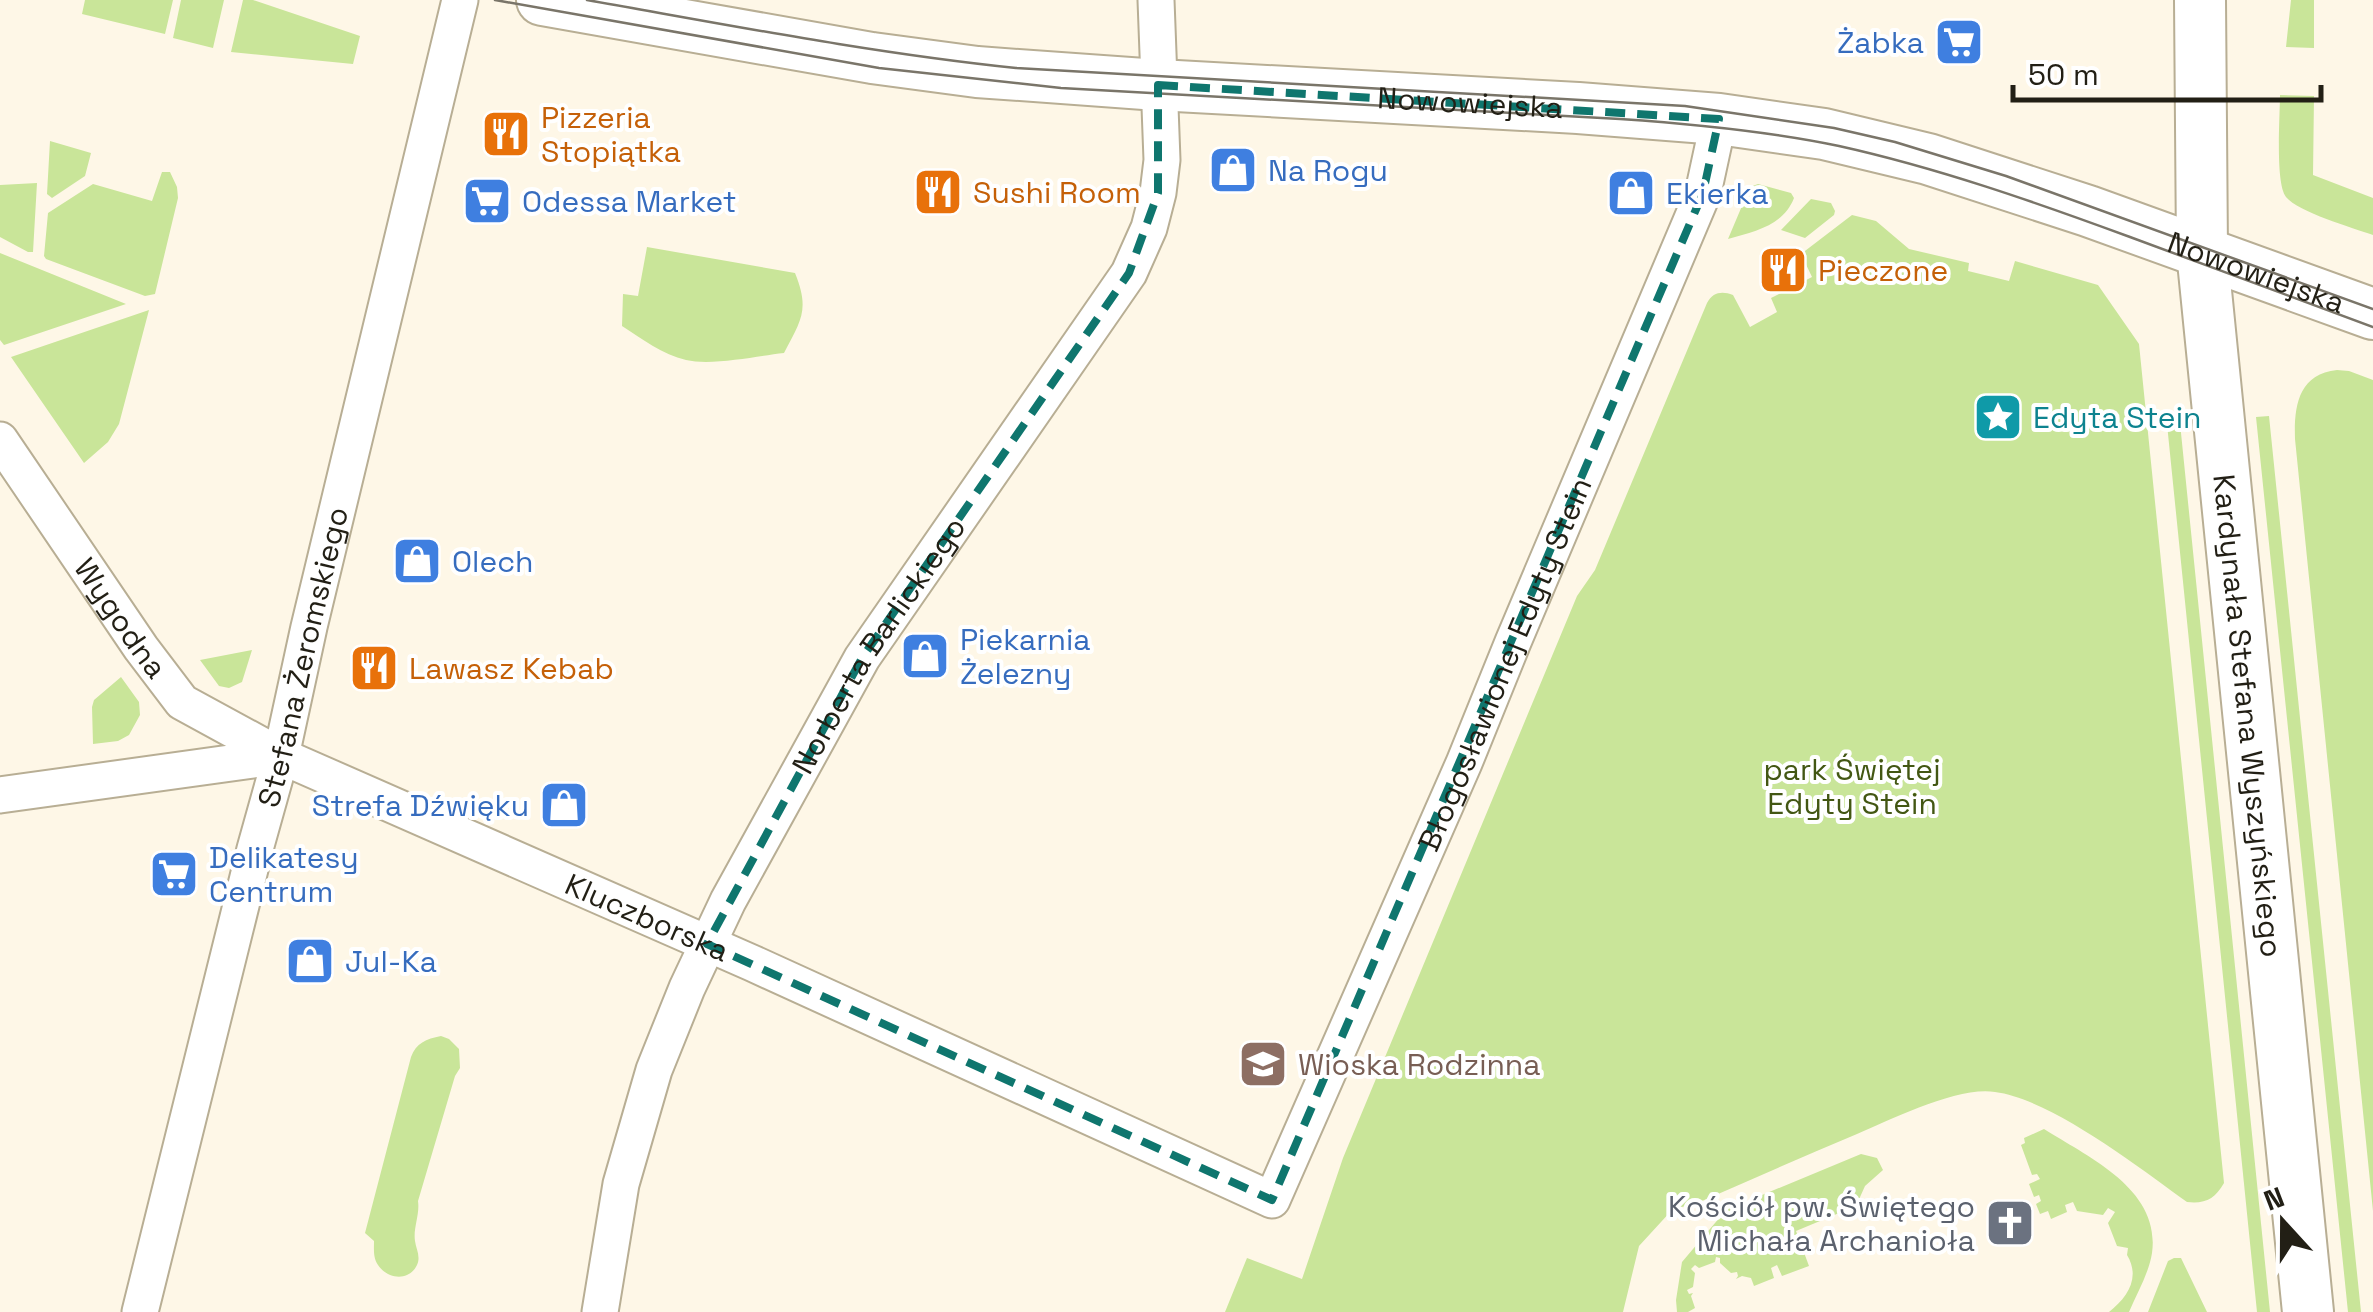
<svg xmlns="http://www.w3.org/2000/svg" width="2373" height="1312" viewBox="0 0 2373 1312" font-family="'Space Grotesk',sans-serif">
  <rect width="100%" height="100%" fill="#fef7e7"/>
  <path fill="#c9e599" d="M85,0H173L165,34L82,14Z
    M181,0H224L213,48L173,38Z
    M243,0H253L360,36L353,64L231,52Z
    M2291,0H2314V48L2286,47Z
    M2280,95L2314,96L2313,175L2373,198V235C2353,228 2298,212 2286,197C2275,183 2280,116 2280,95Z
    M50,141L91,153L85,176L52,198L47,194Z
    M162,172H170L177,187L178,198L155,294L145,296L46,259L44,256L48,213L93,184L152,201Z
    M37,183L33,252H28L0,237V185Z
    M1758,184L1791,193L1794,198C1783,226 1755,231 1728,239L1750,187Z
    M1811,199L1831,203L1835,211L1834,215L1805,238L1781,230Z
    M1852,215L1876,221L1909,249L1969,263L1968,271L2009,281L2015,261L2098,285L2139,344L2224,1183C2215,1199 2205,1204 2187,1202C2140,1168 2051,1099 1995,1092C1958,1086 1892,1119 1857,1134C1805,1156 1754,1178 1702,1201L1672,1210L1639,1246L1623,1312H1225L1247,1258L1302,1279L1343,1158L1577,596L1595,570L1707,303C1713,292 1722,291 1733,295L1750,327L1777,312L1771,298L1812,277L1801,254Z
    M647,247L795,273C810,310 801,320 784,353C757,356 712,366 686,360C663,355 641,338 622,326L623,294L638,296Z
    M0,253L126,304L4,345L0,340Z
    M149,310L119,424L108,442L84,463L11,357Z
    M2337,370L2349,371L2373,380V1211L2295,439C2294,407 2298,374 2337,370Z
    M2269,416L2361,1312H2348L2256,417Z
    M2180,423L2270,1312H2257L2167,424Z
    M252,650L242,682L229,688L219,686L200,660Z
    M121,677L139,702L140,715L129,735L118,741L93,744L92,707L94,700Z
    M441,1036L449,1039L459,1049L460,1068L455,1076L418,1201C420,1215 413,1228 415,1241C416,1249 421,1256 417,1265C409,1282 387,1279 378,1265C373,1258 374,1249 374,1241L365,1233L411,1057C416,1043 426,1039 441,1036Z
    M2044,1129C2088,1157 2161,1189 2152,1253C2149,1273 2137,1293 2129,1312H2109C2127,1298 2141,1278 2127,1255L2128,1248L2117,1246L2108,1223L2115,1212L2108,1208L2103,1215L2077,1211L2073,1202L2065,1205L2067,1212L2051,1219L2048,1211L2040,1214L2036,1204L2041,1201L2039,1195L2034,1197L2029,1184L2040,1179L2037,1174L2032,1175L2021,1145L2025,1143L2024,1138Z
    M1861,1154L1877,1158L1883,1170L1865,1186L1856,1206L1796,1231L1809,1266L1782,1276L1777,1265L1771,1268L1774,1278L1754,1286L1751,1278L1742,1276L1736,1279L1738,1276L1737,1272L1731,1273L1720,1263V1258L1716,1257L1715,1262L1699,1268L1695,1265L1691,1269L1695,1273L1693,1287L1687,1290L1689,1294L1693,1293L1691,1296L1695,1308L1688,1312H1677L1676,1300L1682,1262L1726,1210Z
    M2174,1258H2181L2207,1312H2148L2168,1261Z"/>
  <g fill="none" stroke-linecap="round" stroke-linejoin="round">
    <g stroke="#b8ae94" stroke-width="39">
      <g id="street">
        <path id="s1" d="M0,440L141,648L182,702L281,756L752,963L1272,1200L1464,763L1513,642L1703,193L1719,119"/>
        <path d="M0,795L281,756"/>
        <path id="s2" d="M140,1312L255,849L281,756L309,627L460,0"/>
        <path id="s3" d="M600,1312L621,1184L654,1070L687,988L728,901L862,658L1129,273L1149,228L1158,193L1162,160L1156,0"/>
      </g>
    </g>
    <g stroke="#b8ae94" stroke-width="54">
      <g id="secondary">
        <path id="s4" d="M542,0L872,58L977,72L1158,85L1578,108L1719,119L1824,134L1928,159L2088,211L2373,314"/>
        <path id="s5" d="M2200,0L2202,251L2308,1312"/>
      </g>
    </g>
    <use href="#street" stroke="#fff" stroke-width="35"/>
    <use href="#secondary" stroke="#fff" stroke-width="50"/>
    <path stroke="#7a7569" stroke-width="2.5" d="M495,0L879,68L1061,88L1620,119C1694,124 1767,131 1839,146C1938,168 2035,202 2130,237C2211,267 2292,297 2373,327
      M587,0C729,25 872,53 1016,68L1685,106L1834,128L1895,142L2006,176L2373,309"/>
  </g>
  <path fill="none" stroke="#0f766e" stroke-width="8" stroke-dasharray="20 12" stroke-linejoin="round" d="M1158,85L1719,119L1703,193L1272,1200L707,944L862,658L1129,273L1158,193Z"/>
  <defs>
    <g id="supermarket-square" transform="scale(2.5)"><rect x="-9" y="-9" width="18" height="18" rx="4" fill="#3f7fe0" stroke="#fff"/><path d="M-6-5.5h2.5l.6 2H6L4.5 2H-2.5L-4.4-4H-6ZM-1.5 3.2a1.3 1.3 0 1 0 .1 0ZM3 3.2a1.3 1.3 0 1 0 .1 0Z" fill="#fff"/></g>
    <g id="restaurant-square" transform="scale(2.5)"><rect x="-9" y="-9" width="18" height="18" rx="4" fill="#e8710a" stroke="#fff"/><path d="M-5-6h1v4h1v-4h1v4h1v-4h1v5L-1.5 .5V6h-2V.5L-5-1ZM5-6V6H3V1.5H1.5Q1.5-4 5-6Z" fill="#fff"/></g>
    <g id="shop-square" transform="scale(2.5)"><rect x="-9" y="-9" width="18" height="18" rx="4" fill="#3f7fe0" stroke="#fff"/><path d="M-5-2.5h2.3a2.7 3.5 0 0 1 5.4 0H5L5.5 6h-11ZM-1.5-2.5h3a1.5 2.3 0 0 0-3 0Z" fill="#fff"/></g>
    <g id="sight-square" transform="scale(2.5)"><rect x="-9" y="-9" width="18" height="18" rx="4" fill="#0f9aa8" stroke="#fff"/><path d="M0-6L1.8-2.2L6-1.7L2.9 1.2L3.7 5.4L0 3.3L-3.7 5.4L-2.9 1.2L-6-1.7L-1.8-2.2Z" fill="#fff"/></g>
    <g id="school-square" transform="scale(2.5)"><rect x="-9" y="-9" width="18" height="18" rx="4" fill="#8d6e63" stroke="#fff"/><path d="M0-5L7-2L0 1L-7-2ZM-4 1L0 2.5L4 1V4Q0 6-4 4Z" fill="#fff"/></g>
    <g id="church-square" transform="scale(2.5)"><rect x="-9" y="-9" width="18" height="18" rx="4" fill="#6b7280" stroke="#fff"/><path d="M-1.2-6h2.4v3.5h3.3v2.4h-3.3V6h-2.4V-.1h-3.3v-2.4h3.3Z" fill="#fff"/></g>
  </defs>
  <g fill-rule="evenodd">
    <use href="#supermarket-square" x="1959" y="42"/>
    <use href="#restaurant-square" x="506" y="134"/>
    <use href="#shop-square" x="1233" y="170"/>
    <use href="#restaurant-square" x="938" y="192"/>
    <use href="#shop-square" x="1631" y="193"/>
    <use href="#supermarket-square" x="487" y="201"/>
    <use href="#restaurant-square" x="1783" y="270"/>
    <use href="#sight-square" x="1998" y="417"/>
    <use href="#shop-square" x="417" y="561"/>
    <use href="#shop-square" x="925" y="656"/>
    <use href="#restaurant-square" x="374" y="668"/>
    <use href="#shop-square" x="564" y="805"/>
    <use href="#supermarket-square" x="174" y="874"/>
    <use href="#shop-square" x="310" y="961"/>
    <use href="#school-square" x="1263" y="1064"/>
    <use href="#church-square" x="2010" y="1223"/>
  </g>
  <g text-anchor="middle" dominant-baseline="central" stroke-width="8" stroke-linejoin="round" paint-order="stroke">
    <g font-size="30" fill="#366cbe" stroke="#fff" text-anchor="start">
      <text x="1924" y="42" text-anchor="end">Żabka</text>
      <text x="1268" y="170">Na Rogu</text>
      <text x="1666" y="193">Ekierka</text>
      <text x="522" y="201">Odessa Market</text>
      <text x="452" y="561">Olech</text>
      <text x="960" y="639">Piekarnia<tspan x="960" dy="34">Żelezny</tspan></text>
      <text x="529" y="805" text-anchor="end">Strefa Dźwięku</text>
      <text x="209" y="857">Delikatesy<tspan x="209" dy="34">Centrum</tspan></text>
      <text x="345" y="961">Jul-Ka</text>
    </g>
    <g font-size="30" fill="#221f15" stroke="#fff">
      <text stroke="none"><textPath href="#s4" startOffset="935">Nowowiejska</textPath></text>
      <text stroke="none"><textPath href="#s4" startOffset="1745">Nowowiejska</textPath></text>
      <text stroke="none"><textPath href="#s1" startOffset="215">Wygodna</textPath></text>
      <text stroke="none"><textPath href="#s3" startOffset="730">Norberta Barlickiego</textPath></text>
      <text stroke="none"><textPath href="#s2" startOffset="675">Stefana Żeromskiego</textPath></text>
      <text stroke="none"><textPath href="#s1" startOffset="2102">Błogosławionej Edyty Stein</textPath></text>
      <text stroke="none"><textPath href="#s5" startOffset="718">Kardynała Stefana Wyszyńskiego</textPath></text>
      <text stroke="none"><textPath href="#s1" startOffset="832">Kluczborska</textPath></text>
    </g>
    <g font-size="30" fill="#c56008" stroke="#fff" text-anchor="start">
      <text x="541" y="117">Pizzeria<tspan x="541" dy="34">Stopiątka</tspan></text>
      <text x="973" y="192">Sushi Room</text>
      <text x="1818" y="270">Pieczone</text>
      <text x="409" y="668">Lawasz Kebab</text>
    </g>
    <g font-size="30" fill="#0d838f" stroke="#fff" text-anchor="start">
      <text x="2033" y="417">Edyta Stein</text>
    </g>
    <g font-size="30" fill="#435713" stroke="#fff">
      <text x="1852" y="769">park Świętej<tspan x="1852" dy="34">Edyty Stein</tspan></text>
    </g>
    <g font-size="30" fill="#785e54" stroke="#fff" text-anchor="start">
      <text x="1298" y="1064">Wioska Rodzinna</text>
    </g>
    <g font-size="30" fill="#5b616d" stroke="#fff" text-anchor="end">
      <text x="1975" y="1206">Kościół pw. Świętego<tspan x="1975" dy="34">Michała Archanioła</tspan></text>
    </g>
  </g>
  <g transform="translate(2283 1222) rotate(339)" stroke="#ffffff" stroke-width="8" paint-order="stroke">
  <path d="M0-8L18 38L0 25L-18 38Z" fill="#221f15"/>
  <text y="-15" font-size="28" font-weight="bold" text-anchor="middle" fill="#221f15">N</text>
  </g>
  <path d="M2013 85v15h308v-15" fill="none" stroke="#221f15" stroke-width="5"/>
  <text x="2028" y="85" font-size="30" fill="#221f15" stroke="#ffffff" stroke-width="8" paint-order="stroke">50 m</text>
</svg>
